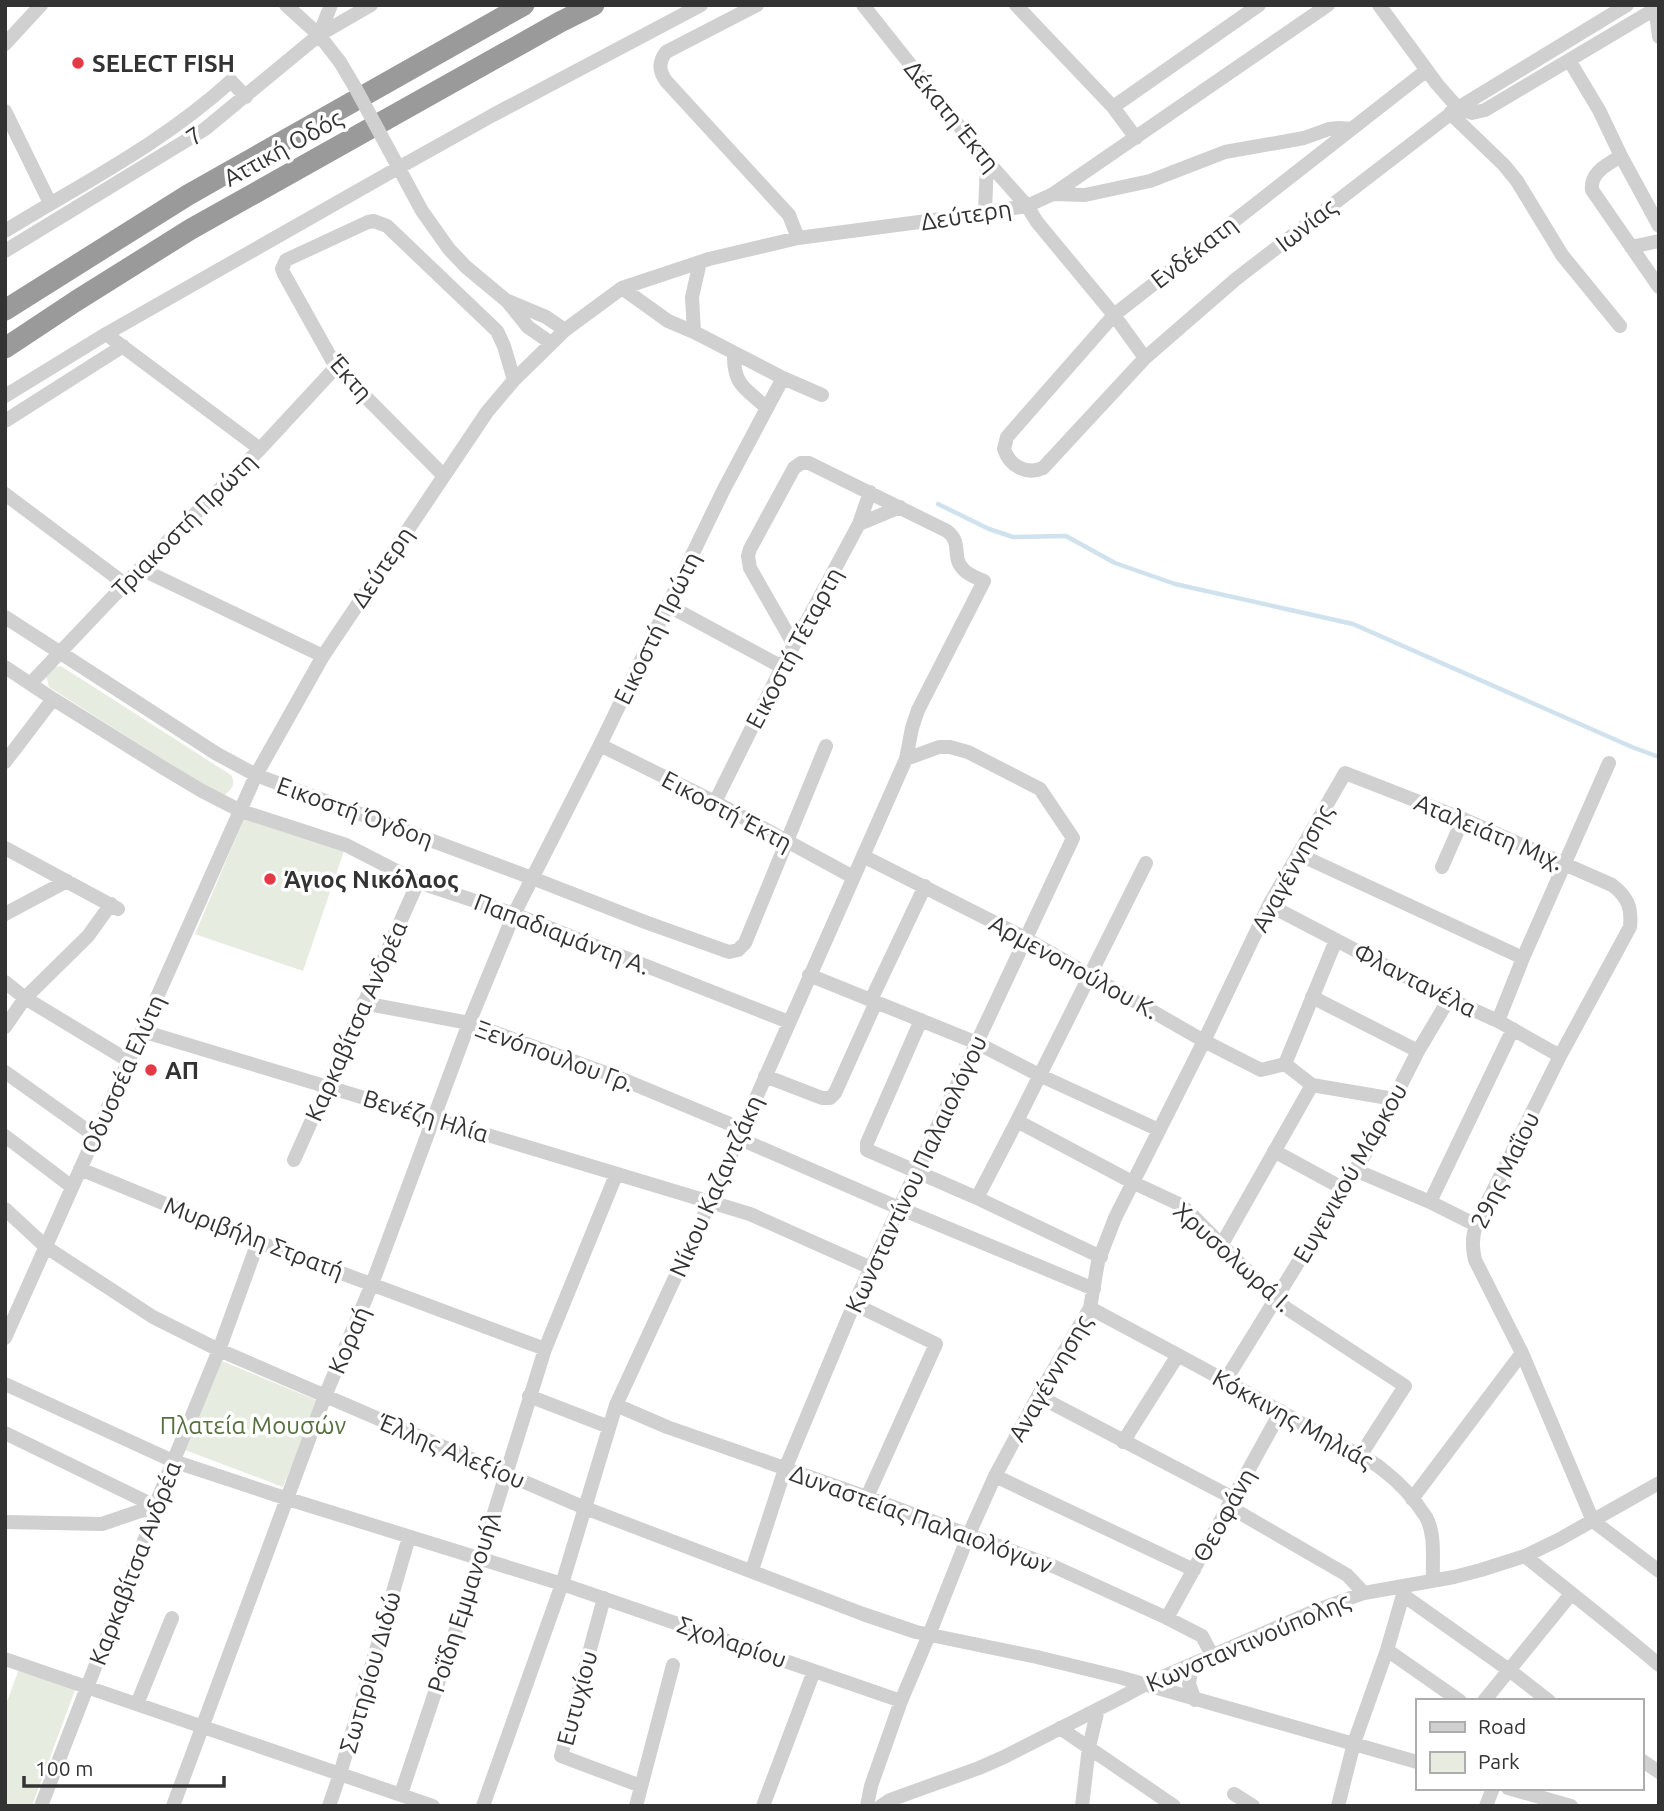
<svg xmlns="http://www.w3.org/2000/svg" width="1664" height="1811" viewBox="0 0 1664 1811" font-family="Ubuntu,sans-serif">
  <rect width="100%" height="100%" fill="#fff"/>
  <path fill="#e6ecdf" d="M61,666L231,775C236,784 232,789 225,795H219L49,687L46,675L53,667Z
    M246,814L344,851L303,971L195,934Z
    M222,1361L318,1401L283,1487L185,1450Z
    M19,1669L75,1690L32,1806H5V1707Z"/>
  <g fill="none" stroke-linecap="round" stroke-linejoin="round">
    <path stroke="#cfe2ee" stroke-width="4.5" d="M938,504L989,529L1013,537L1066,536L1115,563L1175,584L1353,624L1632,747L1659,757"/>
    <path stroke="#d0d0d0" stroke-width="14" d="M286,5L319,35L340,62
      M757,5L666,52C658,63 659,71 666,81L789,215L798,238
      M863,5L987,161L1027,206L1037,222L1114,315L1145,358
      M1016,5L1113,107L1136,138
      M1379,5L1437,84L1458,108L1472,113L1485,110L1655,9
      M1655,5L1659,37
      M319,35L331,5
      M5,44L41,5
      M1569,60L1599,110L1621,156L1659,226
      M1427,70L1114,315L1007,437L1004,449C1010,467 1027,475 1043,468L1145,358L1236,279L1458,108L1627,5
      M1113,107L1259,5
      M5,111L50,203
      M1450,113L1504,165L1517,181L1562,255L1620,326
      M389,150L422,211L449,249L466,267L507,301L528,327L551,343
      M1621,156C1607,165 1590,172 1592,190L1659,287
      M1053,194L1085,195L1150,181L1225,152L1304,138L1329,129L1339,128L1351,129
      M985,212L987,161
      M5,231C83,183 163,143 231,81L246,97
      M1631,247L1659,241
      M5,251L205,129L319,35L371,5
      M622,288L668,321L694,332L783,378L822,395
      M508,301L546,317L565,330
      M694,332L692,297L700,262
      M106,334L260,449
      M734,353C733,385 745,388 767,408
      M5,396L106,334L398,168L493,115L701,5
      M5,421L123,346
      M443,475L336,367L284,274L282,269L286,260L368,222L374,221L387,226L497,331L504,346L514,380
      M5,494L125,584
      M859,524L900,507
      M141,569L323,656
      M669,606L782,667
      M5,617L217,754L256,775L532,878L645,922L729,952L738,950L745,943L826,746
      M5,667L53,699L162,767L202,791L241,811L346,845L418,882L514,914L789,1022
      M31,683L125,584L260,449L336,367
      M600,745L715,802L853,877
      M5,762L53,699
      M715,802L782,667L859,524L870,492
      M5,848L118,909
      M1298,854L1523,958
      M863,856L1025,938L1204,1041L1261,1070L1285,1064
      M1442,867L1463,819
      M1269,905L1449,999L1498,1021L1560,1056
      M5,914L67,881
      M809,975L977,1043L1039,1075L1159,1130
      M5,982L25,998L129,1061
      M1312,997L1418,1051
      M871,1000L925,886
      M363,1003L469,1023L617,1077L742,1129
      M921,1020L867,1143V1150L977,1198L1101,1257
      M1498,1021L1523,958L1609,763
      M5,1027L25,998L88,936L111,904
      M142,1031L750,1214L871,1268
      M1285,1064L1336,940
      M1285,1064L1312,1085L1394,1099
      M5,1072L95,1136
      M765,1076L822,1098H830L835,1093L876,1002
      M1017,1121L1134,1183L1181,1205L1191,1214L1275,1299L1286,1308L1405,1386L1360,1456
      M5,1136L72,1187
      M738,1138L899,1208L1094,1289
      M1274,1151L1344,1189
      M294,1160L418,882
      M80,1169L258,1242L545,1349
      M1355,1170L1430,1202L1476,1225
      M977,1198L1017,1121L1146,863
      M1430,1202L1513,1029
      M5,1209L46,1247L153,1317L219,1350L585,1508L863,1614L916,1632L1037,1657L1119,1677L1417,1762
      M1222,1244L1312,1085
      M854,1304L936,1344L867,1497
      M1090,1308C1168,1350 1247,1391 1323,1436C1342,1448 1367,1456 1383,1470C1399,1482 1415,1500 1426,1517C1436,1535 1432,1560 1433,1580
      M5,1338L256,775L323,656L487,412L514,380L565,330L622,288L709,259L798,238L927,221L1027,206L1053,194L1328,5
      M1225,1381L1370,1146L1418,1051L1449,999
      M5,1384L173,1461L288,1499L562,1584L901,1701
      M529,1396L609,1427
      M1038,1396L1233,1498
      M616,1405L667,1427L867,1497L1055,1567L1167,1618L1202,1636L1212,1655
      M5,1433L155,1506
      M1123,1442L1178,1355
      M995,1476L1194,1570
      M1412,1499L1522,1353
      M1228,1506L1347,1575L1364,1593
      M5,1522L102,1524L155,1506
      M1525,1556C1569,1592 1615,1627 1659,1665
      M752,1570L785,1469L854,1304L1073,838L1040,789L968,752L950,747H939L906,759
      M1403,1595L1509,1670L1549,1701
      M604,1598L561,1756L641,1786
      M1167,1618L1281,1411
      M1387,1650L1460,1701
      M5,1659L433,1806
      M1192,1665L1189,1684L1195,1700
      M1484,1701L1571,1594
      M137,1704L172,1618
      M1060,1728L1174,1806
      M1641,1760L1659,1772
      M1508,1788L1571,1806
      M401,1794L480,1558L545,1349L616,1175
      M1234,1794L1253,1806
      M41,1806L151,1523L155,1506L219,1350L258,1242
      M173,1806L325,1396L372,1284L469,1023L514,914L600,745L724,489L783,378
      M329,1806L340,1774L409,1537
      M483,1806L562,1584L616,1405L710,1202L906,759L912,728L918,710L984,581C977,578 968,575 963,569C951,557 963,543 947,531L809,463H801L794,468L750,549L748,556L750,568L794,645
      M636,1806L673,1665
      M763,1806L814,1671
      M867,1806L871,1786L901,1701L929,1635L969,1534L995,1476L1038,1396L1090,1308L1098,1262L1115,1218L1204,1041L1269,905L1345,773L1463,819L1612,885C1628,897 1632,908 1630,927L1560,1056L1476,1225C1472,1238 1472,1247 1475,1260L1522,1353L1593,1521L1659,1571
      M881,1806L890,1800L979,1768L1004,1757L1120,1698L1144,1685L1317,1610L1364,1593L1454,1577L1481,1570L1525,1556L1560,1539L1659,1483
      M1082,1806L1089,1747L1098,1709
      M1338,1806L1354,1743L1387,1650L1403,1595L1401,1587
      M1486,1806L1493,1788"/>
    <path stroke="#9a9a9a" stroke-width="21" d="M5,310L188,195L524,5
      M5,348L76,301L191,229L560,22L594,5"/>
    <path stroke="#d0d0d0" stroke-width="14" d="M340,62L356,89L389,150"/>
  </g>
  <g fill="#e63946" stroke="#fff" stroke-width="2.5">
    <circle cx="78" cy="63" r="7"/>
    <circle cx="270" cy="879" r="7"/>
    <circle cx="151" cy="1070" r="7"/>
  </g>
  <g text-anchor="middle" dominant-baseline="central" stroke-width="7" stroke-linejoin="round" paint-order="stroke">
    <g font-size="24" font-weight="bold" fill="#333" stroke="#fff" text-anchor="start">
      <text x="92" y="63">SELECT FISH</text>
      <text x="284" y="879">Άγιος Νικόλαος</text>
      <text x="165" y="1070">ΑΠ</text>
    </g>
    <g font-size="24" fill="#333" stroke="#fff">
      <text transform="translate(952 116) rotate(51)">Δέκατη Έκτη</text>
      <text transform="translate(194 136) rotate(-34)">7</text>
      <text transform="translate(283 148) rotate(-29)">Αττική Οδός</text>
      <text transform="translate(966 215) rotate(-9)">Δεύτερη</text>
      <text transform="translate(1306 225) rotate(-38)">Ιωνίας</text>
      <text transform="translate(1194 252) rotate(-38)">Ενδέκατη</text>
      <text transform="translate(351 378) rotate(49)">Έκτη</text>
      <text transform="translate(184 525) rotate(-45)">Τριακοστή Πρώτη</text>
      <text transform="translate(382 567) rotate(-56)">Δεύτερη</text>
      <text transform="translate(657 628) rotate(-64)">Εικοστή Πρώτη</text>
      <text transform="translate(794 648) rotate(-62)">Εικοστή Τέταρτη</text>
      <text transform="translate(727 811) rotate(28)">Εικοστή Έκτη</text>
      <text transform="translate(355 812) rotate(20)">Εικοστή Όγδοη</text>
      <text transform="translate(1489 832) rotate(23)">Αταλειάτη Μιχ.</text>
      <text transform="translate(1292 868) rotate(-61)">Αναγέννησης</text>
      <text transform="translate(562 934) rotate(21)">Παπαδιαμάντη Α.</text>
      <text transform="translate(1074 967) rotate(29)">Αρμενοπούλου Κ.</text>
      <text transform="translate(1415 980) rotate(27)">Φλαντανέλα</text>
      <text transform="translate(356 1021) rotate(-66)">Καρκαβίτσα Ανδρέα</text>
      <text transform="translate(555 1056) rotate(20)">Ξενόπουλου Γρ.</text>
      <text transform="translate(123 1074) rotate(-66)">Οδυσσέα Ελύτη</text>
      <text transform="translate(426 1116) rotate(17)">Βενέζη Ηλία</text>
      <text transform="translate(1505 1170) rotate(-64)">29ης Μαΐου</text>
      <text transform="translate(1350 1173) rotate(-60)">Ευγενικού Μάρκου</text>
      <text transform="translate(916 1174) rotate(-65)">Κωνσταντίνου Παλαιολόγου</text>
      <text transform="translate(716 1186) rotate(-66)">Νίκου Καζαντζάκη</text>
      <text transform="translate(254 1238) rotate(21)">Μυριβήλη Στρατή</text>
      <text transform="translate(1233 1257) rotate(42)">Χρυσολωρά Ι.</text>
      <text transform="translate(349 1340) rotate(-67)">Κοραή</text>
      <text transform="translate(1050 1378) rotate(-60)">Αναγέννησης</text>
      <text transform="translate(1293 1419) rotate(29)">Κόκκινης Μηλιάς</text>
      <text transform="translate(452 1451) rotate(23)">Έλλης Αλεξίου</text>
      <text transform="translate(1224 1515) rotate(-61)">Θεοφάνη</text>
      <text transform="translate(921 1519) rotate(20)">Δυναστείας Παλαιολόγων</text>
      <text transform="translate(135 1563) rotate(-69)">Καρκαβίτσα Ανδρέα</text>
      <text transform="translate(464 1602) rotate(-72)">Ροΐδη Εμμανουήλ</text>
      <text transform="translate(732 1642) rotate(19)">Σχολαρίου</text>
      <text transform="translate(1248 1642) rotate(-23)">Κωνσταντινούπολης</text>
      <text transform="translate(370 1672) rotate(-74)">Σωτηρίου Διδώ</text>
      <text transform="translate(577 1698) rotate(-75)">Ευτυχίου</text>
    </g>
    <g font-size="24" fill="#56703f" stroke="#fff">
      <text x="253" y="1425">Πλατεία Μουσών</text>
    </g>
  </g>
  <rect width="1664" height="1811" fill="none" stroke="#333333" stroke-width="14"/>
  <rect x="1416" y="1699" width="228" height="91" fill="#ffffff" stroke="#adadad" stroke-width="2"/>
  <rect x="1430" y="1722" width="35" height="10" fill="#d0d0d0" stroke="#adadad" stroke-width="2"/>
  <text x="1478" y="1734" font-size="21" fill="#333333">Road</text>
  <rect x="1430" y="1752" width="35" height="21" fill="#e6ecdf" stroke="#adadad" stroke-width="2"/>
  <text x="1478" y="1769" font-size="21" fill="#333333">Park</text>
  <path d="M24 1776v10h200v-10" fill="none" stroke="#333333" stroke-width="3.5"/>
  <text x="35" y="1776" font-size="21" fill="#333333" stroke="#ffffff" stroke-width="5" paint-order="stroke">100 m</text>
</svg>
